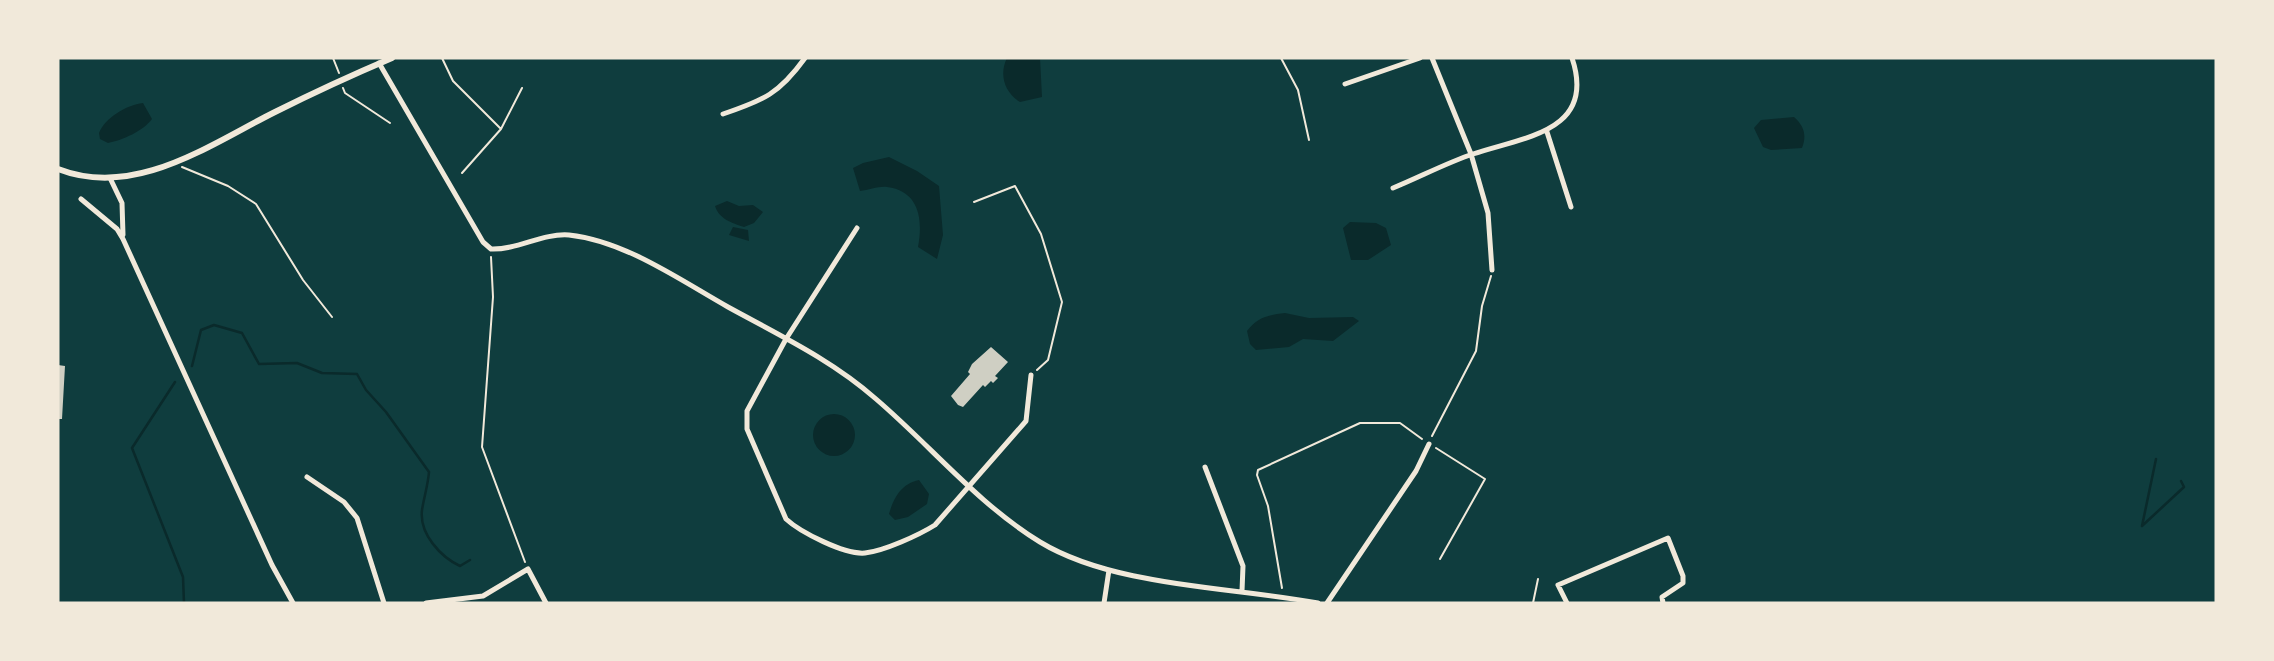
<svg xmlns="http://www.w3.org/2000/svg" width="2274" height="661" viewBox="0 0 2274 661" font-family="'IBM Plex Sans',sans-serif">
  <rect width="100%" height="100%" fill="#0f3d3e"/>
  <path fill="#0a2a2b" d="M1007,58H1040L1042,97L1020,102C1004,92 999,74 1007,58Z
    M143,103L152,119C143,131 123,140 108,143L100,139L99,133C105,118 126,105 143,103Z
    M1794,117C1804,126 1807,135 1802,148L1771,150L1763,147L1754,128L1761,120Z
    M889,157L917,171L939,186L943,235L937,259L918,247C923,221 920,191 887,187C879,186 869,190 860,191L853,168L863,163Z
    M727,201L739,206L753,205L763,212L754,223L744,227C732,223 719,219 715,206Z
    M1350,222L1376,223L1386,228L1391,245L1368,260H1351L1343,228Z
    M733,227L748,230L749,241L729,235Z
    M1285,313L1309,318L1353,317L1359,321L1333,341L1303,339L1289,347L1256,350L1250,344L1247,331C1258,317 1268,315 1285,313Z
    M813 435a21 21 0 1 1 42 0a21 21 0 1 1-42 0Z
    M919,480L929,494L927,504L908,517L895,520L889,514C894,497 901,484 919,480Z"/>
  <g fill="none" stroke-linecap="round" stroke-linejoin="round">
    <path stroke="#0a2a2b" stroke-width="2.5" d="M192,366L201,330L214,325L242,333L259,364L297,363L322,373L357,374L366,390L386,412L429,472C428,485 424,497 422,510C419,534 441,557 460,566L470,560
      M175,382L132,448L183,577L184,603
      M2156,459L2142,526L2184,487L2181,481"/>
  </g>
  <path fill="#cfcfc3" d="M991,347L1008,362L995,376L998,378L993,383L991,381L985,387L983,385L963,407L958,405L951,396L970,374L968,372L972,364Z
    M58,365L65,366L62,419H58Z"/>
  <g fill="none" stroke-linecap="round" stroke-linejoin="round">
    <path stroke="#f1e9da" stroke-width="2" d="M333,58L339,73
      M442,58L453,81L501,129
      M1281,58L1298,90L1309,140
      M343,88L345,93L390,123
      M182,167L228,186L256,204L303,280L332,317
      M462,173L501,129L522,88
      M974,202L1015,186L1041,234L1062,302L1048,360L1037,370
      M491,257L493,297L482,447L525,562
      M1432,436L1476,351L1482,306L1491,276
      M1436,448L1485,479L1440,559
      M1282,588L1268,506L1257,475L1258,470L1360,423H1400L1422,439
      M1533,603L1538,579"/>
    <path stroke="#f1e9da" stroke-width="5" d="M1432,58L1471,154L1488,213L1492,270
      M379,63L483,242L491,249C518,250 542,233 569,235C625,241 680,280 728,307C779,335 832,360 876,399C931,446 978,504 1040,542C1114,587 1233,587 1318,603
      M1345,84L1420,58
      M723,114C764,100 779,94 805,58
      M1547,132L1571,207
      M110,178L122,203L123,235
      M1393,188C1420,177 1446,163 1473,154C1523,137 1597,132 1572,58
      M81,199L117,229L123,239L272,565L293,603
      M857,228L786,339L747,411V429L786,519C800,532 845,555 865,553C884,551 919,535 935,525L1026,421L1031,375
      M1205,467L1243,566L1242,591
      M307,477L344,502L357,518L384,603
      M426,603L483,596L528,569L546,603
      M1104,603L1109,570
      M1327,603L1416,471L1429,444
      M1567,603L1558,585L1668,538L1683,576V583L1662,597L1663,603"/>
    <path stroke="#f1e9da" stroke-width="6" d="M58,169C135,199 209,145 275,112C313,93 352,75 392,58"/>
  </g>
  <rect width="2274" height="661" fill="none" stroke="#f1e9da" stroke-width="119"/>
</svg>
